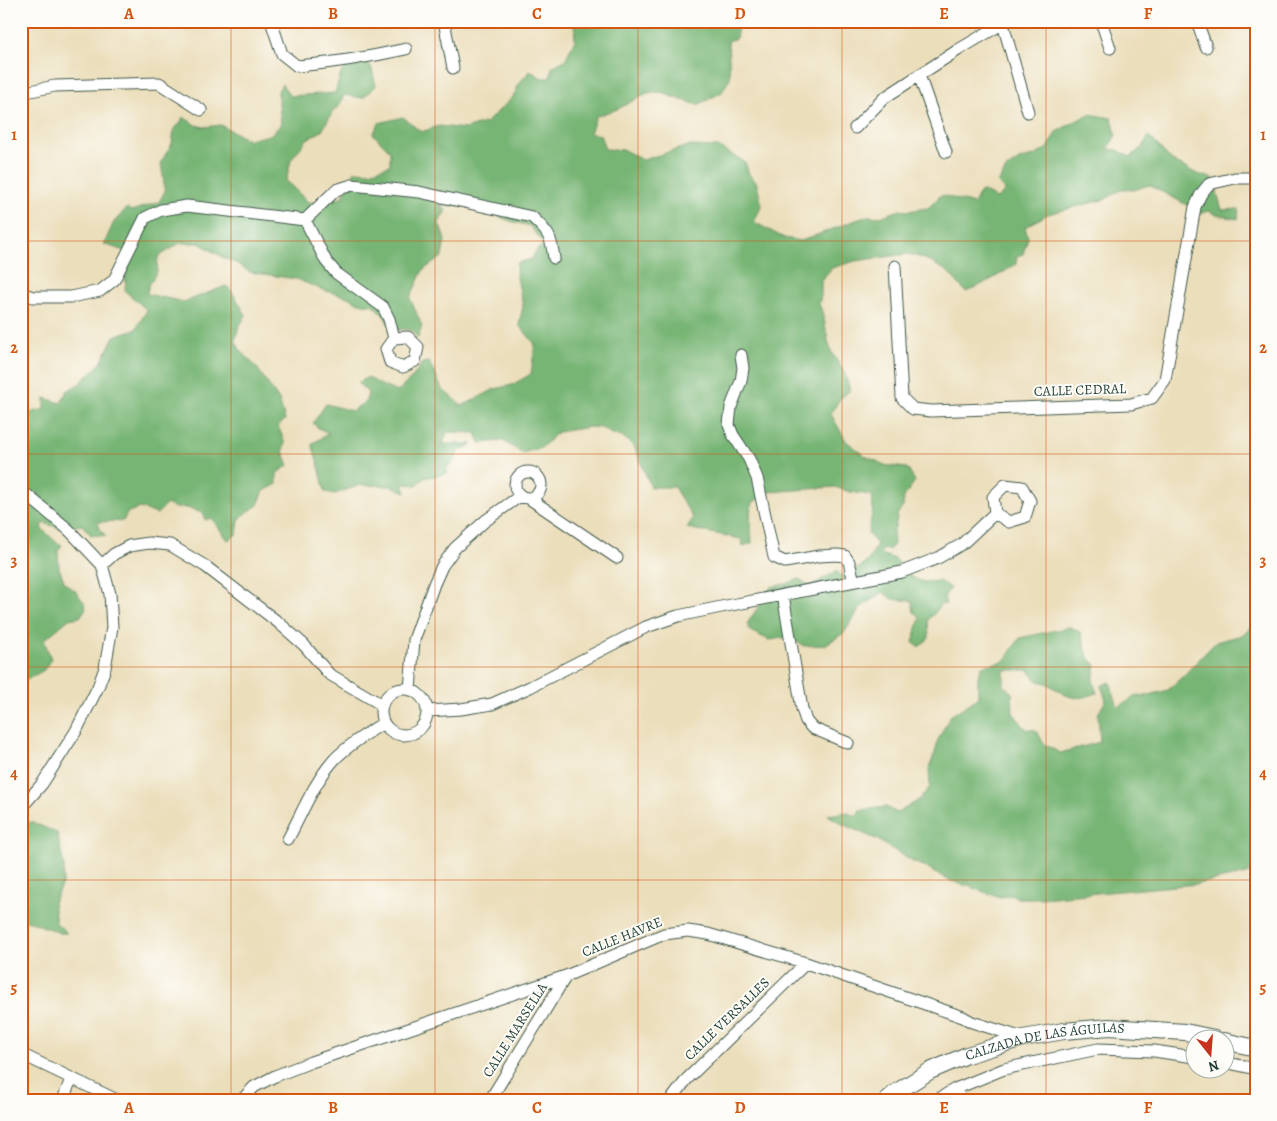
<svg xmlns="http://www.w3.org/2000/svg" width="1277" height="1121" viewBox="0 0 1277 1121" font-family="Alegreya,serif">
  <rect width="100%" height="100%" fill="#fdfcf7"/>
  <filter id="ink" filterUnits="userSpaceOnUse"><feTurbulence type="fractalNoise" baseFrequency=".02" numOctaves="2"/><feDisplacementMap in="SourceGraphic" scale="10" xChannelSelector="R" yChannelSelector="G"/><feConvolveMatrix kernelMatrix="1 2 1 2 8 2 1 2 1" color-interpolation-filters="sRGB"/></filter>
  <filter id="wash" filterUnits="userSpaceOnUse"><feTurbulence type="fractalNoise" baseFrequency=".0096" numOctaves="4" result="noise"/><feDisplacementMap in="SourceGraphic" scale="20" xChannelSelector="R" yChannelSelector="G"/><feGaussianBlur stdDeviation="1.12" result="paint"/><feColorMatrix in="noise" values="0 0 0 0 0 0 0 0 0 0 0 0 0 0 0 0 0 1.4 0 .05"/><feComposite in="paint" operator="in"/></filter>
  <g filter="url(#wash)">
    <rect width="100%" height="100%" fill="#ebdebb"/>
    <path fill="#77b575" stroke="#4b7954" d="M574,21H744L738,27L736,38L728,41L730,78L722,92L698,105L670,96L662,92L647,93L618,109L596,116L590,133L600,135L605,149L624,150L643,160L688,146L718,147L745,162L749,174L756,181L762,205L754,222L784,238L801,241L867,216L880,217L900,210L908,211L928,208L941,195L974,204L980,192L984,191L997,199L1005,191L998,183L1006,169L1019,160L1036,155L1049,147L1056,132L1089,114L1112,118L1116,135L1108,149L1118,150L1130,157L1143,147L1149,136L1172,161L1197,174L1213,178L1222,210L1239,209L1238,219L1217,215L1209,211L1202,213L1149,185L1134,190L1122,189L1106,199L1048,214L1025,227L1028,238L1023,254L1017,256L1016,264C1000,275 984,284 966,292L947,271L923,258L908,254L855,261L832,268L821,280V296L819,304L823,314L829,345L832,353L845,374L850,390L839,400L831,414L846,441L867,457L877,461L883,465L907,468L915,481L904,497L903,507L898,513L895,527L893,530L894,544L890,549L882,550L880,554L895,559L911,577L923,582L939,581L950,588L944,597L946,604L939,605L938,609L928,620L929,638L919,647L913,642L920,618L914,612L912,601L892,599L883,592L861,607L844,633L825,645L804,646L789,637L769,640L750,631L747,624L771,587L786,584L799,579L810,586L837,571L840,576C864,566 866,567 877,544L868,534L873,509L872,495L850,492L835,487L769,492L752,503L750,514L752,543L743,546L741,539L687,528L693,518L674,487H651L634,446L622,436L613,435L602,428L589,427L558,432L541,448L522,453L503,441L480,443L476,433L447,432L443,444H473L458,452L453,462L446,469L448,473L424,478L417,485L403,484L406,492L390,486L360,485L335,494L325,492L319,466L312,444L329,433L318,428L313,423L326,404L352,411L366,401L368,393L358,383L368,377L379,384L397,392L412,378L422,363L429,362L442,389L462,406L495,389L512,385L531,374L535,344L519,325L523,306L516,273L517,263L532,259L536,251L544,244L530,226L510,221L476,207L457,205L439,206L446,210L439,223L445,240L442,257L423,270L410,298L422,326L418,338L411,330L402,329L394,332L383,315L372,304L369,305L359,303L348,297L323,290L296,279L250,272L236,263L224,258L199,243H180L158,257L157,271L148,287L147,294L184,302L226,286L231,290L246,315L239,327L235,340L240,350L257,368L279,400L285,420L278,426L285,443L283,451L289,465L277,473V484L264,491L258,505L245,514L239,520L237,534L228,540L211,518L205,520L204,513C197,513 193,508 187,508C176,506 179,511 167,504L157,514L140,508L128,512L123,521L98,522L99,528L106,536L91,535L82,525L62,529L44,523L41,528C48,534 53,541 62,545L58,551L59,568L65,583L78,593L79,596L84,602L86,608L80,617L69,619L44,640L51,659L44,670L23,682L21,684V415L45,409V398L61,403L67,391L79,384L101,363L114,336L136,329L147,310L125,291L126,273L130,253L104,244L114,222L127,208L131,211L159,202L165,191L161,162L172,144L174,129L180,124L183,117L196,125L204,127L221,125L248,140L270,135L281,125L278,91L282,84L290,96L335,93L341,73L357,54L371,66L376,86L363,98L344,95L339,106L333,111L322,131L307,139L291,160L286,181L308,202L324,203L343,196L355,171L370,172L390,165V151L373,134L379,123L403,117L421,132L439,126L465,129L487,122L513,97L520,82L530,71L542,78H550L552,67L565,60L575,40Z
      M1252,626L1256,629V871L1243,875L1197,884L1042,898H1017L1013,895L1000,897L975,889L969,885H963L946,879L938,874L934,873L930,869L913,862L878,840L842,824L828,815L848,812L852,815H857L860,810L886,807L897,813L919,800L930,787L929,769L936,750L937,742L950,716L978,698V676L982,666L1004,661L1020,638L1070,627L1081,633L1088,657L1096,665L1093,681L1097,693C1073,702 1068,697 1048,684C1045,682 1040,682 1037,680C1034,678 1031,673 1029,670H1004V685L1012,693L1013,713L1026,729L1036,730L1044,744L1060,753L1100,742L1098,714L1106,700L1101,686L1110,682L1118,707L1130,700L1135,695L1142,697L1168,690L1182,677L1216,642L1242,635Z
      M32,822L57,833L64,866L63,882L53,902L56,923L67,933H60L21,918V824Z"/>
  </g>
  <g filter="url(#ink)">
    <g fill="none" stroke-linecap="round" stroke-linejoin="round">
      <g stroke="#3e5548" stroke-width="13">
        <path id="minor" d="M271,21L282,54L297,66C334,63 370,57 406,49
          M444,21L453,68
          M1101,21L1110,48
          M1197,21L1206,47
          M1003,24L1028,112
          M919,75L946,152
          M21,93L55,86L159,83L201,110
          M855,128L884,98L958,50L1007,21
          M21,179V181
          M305,220L336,190L352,185L419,192L532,217C549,233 551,236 554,258
          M895,266L902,398L913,409L931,411L1131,404L1152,398L1165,380L1195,207L1201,194L1209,184L1235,178H1256
          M21,293L33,297H71L100,291L114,280L145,218L161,210L187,206L305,220L326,261L336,273L383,307L389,319L394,338
          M408,337L418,347L415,361L403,367L390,362L386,349L394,338Z
          M741,355L743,368L741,381L731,407L729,425L733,435L749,459L757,478L774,557L785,562L819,556L837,555L845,556L849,562L854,581
          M515 485a13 13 0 1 1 26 0a13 13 0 1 1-26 0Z
          M1005,485L1022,487L1030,501L1025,517L1009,522L995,513L993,497Z
          M21,490L69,530L102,565L110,594L112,627L105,668L98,687L76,731L42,784L21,808
          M530,499L617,558
          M102,565L114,554L129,546L149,543L170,545L205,566L279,623L304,645L329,674L382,705
          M783,595L802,709L806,721L812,728L848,743
          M381 712a23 23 0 1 1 46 0a23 23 0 1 1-46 0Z
          M410,690L414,640L434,584L442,566L455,548L485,521L520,496
          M428,711L461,709L492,704L530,687L646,627L678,616L721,607L902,572L938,558L962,544L995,513
          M288,839C302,813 314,783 333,761C345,747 368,733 383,723
          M21,1054L117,1100
          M1224,1062L1256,1069
          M955,1089L962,1100
          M63,1100L71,1079
          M242,1100L254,1087L275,1076L311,1062L566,976L664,934L688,931L708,934L806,963L963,1017L972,1022L1023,1038
          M490,1100L566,976
          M671,1100L687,1079L806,963
          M937,1100L955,1089L1004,1069L1098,1049L1154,1051L1194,1057"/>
      </g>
      <g stroke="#3e5548" stroke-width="18">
        <g id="secondary">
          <path d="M1224,1041L1256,1048"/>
          <path id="s1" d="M887,1100L895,1093L930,1071L967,1055L1023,1038L1064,1031L1109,1027L1185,1032L1214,1038"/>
        </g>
      </g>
      <use href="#minor" stroke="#fff" stroke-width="11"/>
      <use href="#secondary" stroke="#fff" stroke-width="16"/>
    </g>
  </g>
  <path fill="none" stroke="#d45610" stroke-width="1" stroke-opacity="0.55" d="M231,21V1100M435,21V1100M638,21V1100M842,21V1100M1046,21V1100M21,241H1256M21,454H1256M21,667H1256M21,880H1256"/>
  <g text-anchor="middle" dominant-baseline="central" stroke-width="4" stroke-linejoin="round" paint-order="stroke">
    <g font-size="14" fill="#1f3d34" stroke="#fdfcf7">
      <text transform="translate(1080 390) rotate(-2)">CALLE CEDRAL</text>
      <text transform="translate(622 937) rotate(-22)">CALLE HAVRE</text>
      <text transform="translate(727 1019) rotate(-44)">CALLE VERSALLES</text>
      <text transform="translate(515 1030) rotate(-58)">CALLE MARSELLA</text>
      <text stroke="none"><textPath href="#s1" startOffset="172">CALZADA DE LAS ÁGUILAS</textPath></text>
    </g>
  </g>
  <rect width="1277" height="1121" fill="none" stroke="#fdfcf7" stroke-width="55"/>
  <g transform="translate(1210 1054) rotate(163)"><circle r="24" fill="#fdfcf7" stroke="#a4b0a9"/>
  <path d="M0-4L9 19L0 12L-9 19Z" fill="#c8321e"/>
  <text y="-8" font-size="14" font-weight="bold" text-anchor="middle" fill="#1f3d34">N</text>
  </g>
  <rect x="28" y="28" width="1222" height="1066" fill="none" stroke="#d45610" stroke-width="2"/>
  <g font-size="16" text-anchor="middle" font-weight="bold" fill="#d45610">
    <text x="129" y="19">A</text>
    <text x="333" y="19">B</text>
    <text x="537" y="19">C</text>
    <text x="740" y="19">D</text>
    <text x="944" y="19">E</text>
    <text x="1148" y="19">F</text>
    <text x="14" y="140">1</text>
    <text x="1263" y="140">1</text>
    <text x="14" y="353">2</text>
    <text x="1263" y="353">2</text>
    <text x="14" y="566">3</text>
    <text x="1263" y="566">3</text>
    <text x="14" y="779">4</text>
    <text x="1263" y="779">4</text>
    <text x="14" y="993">5</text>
    <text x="1263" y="993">5</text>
    <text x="129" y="1113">A</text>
    <text x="333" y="1113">B</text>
    <text x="537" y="1113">C</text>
    <text x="740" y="1113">D</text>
    <text x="944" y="1113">E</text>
    <text x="1148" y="1113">F</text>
  </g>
</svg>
